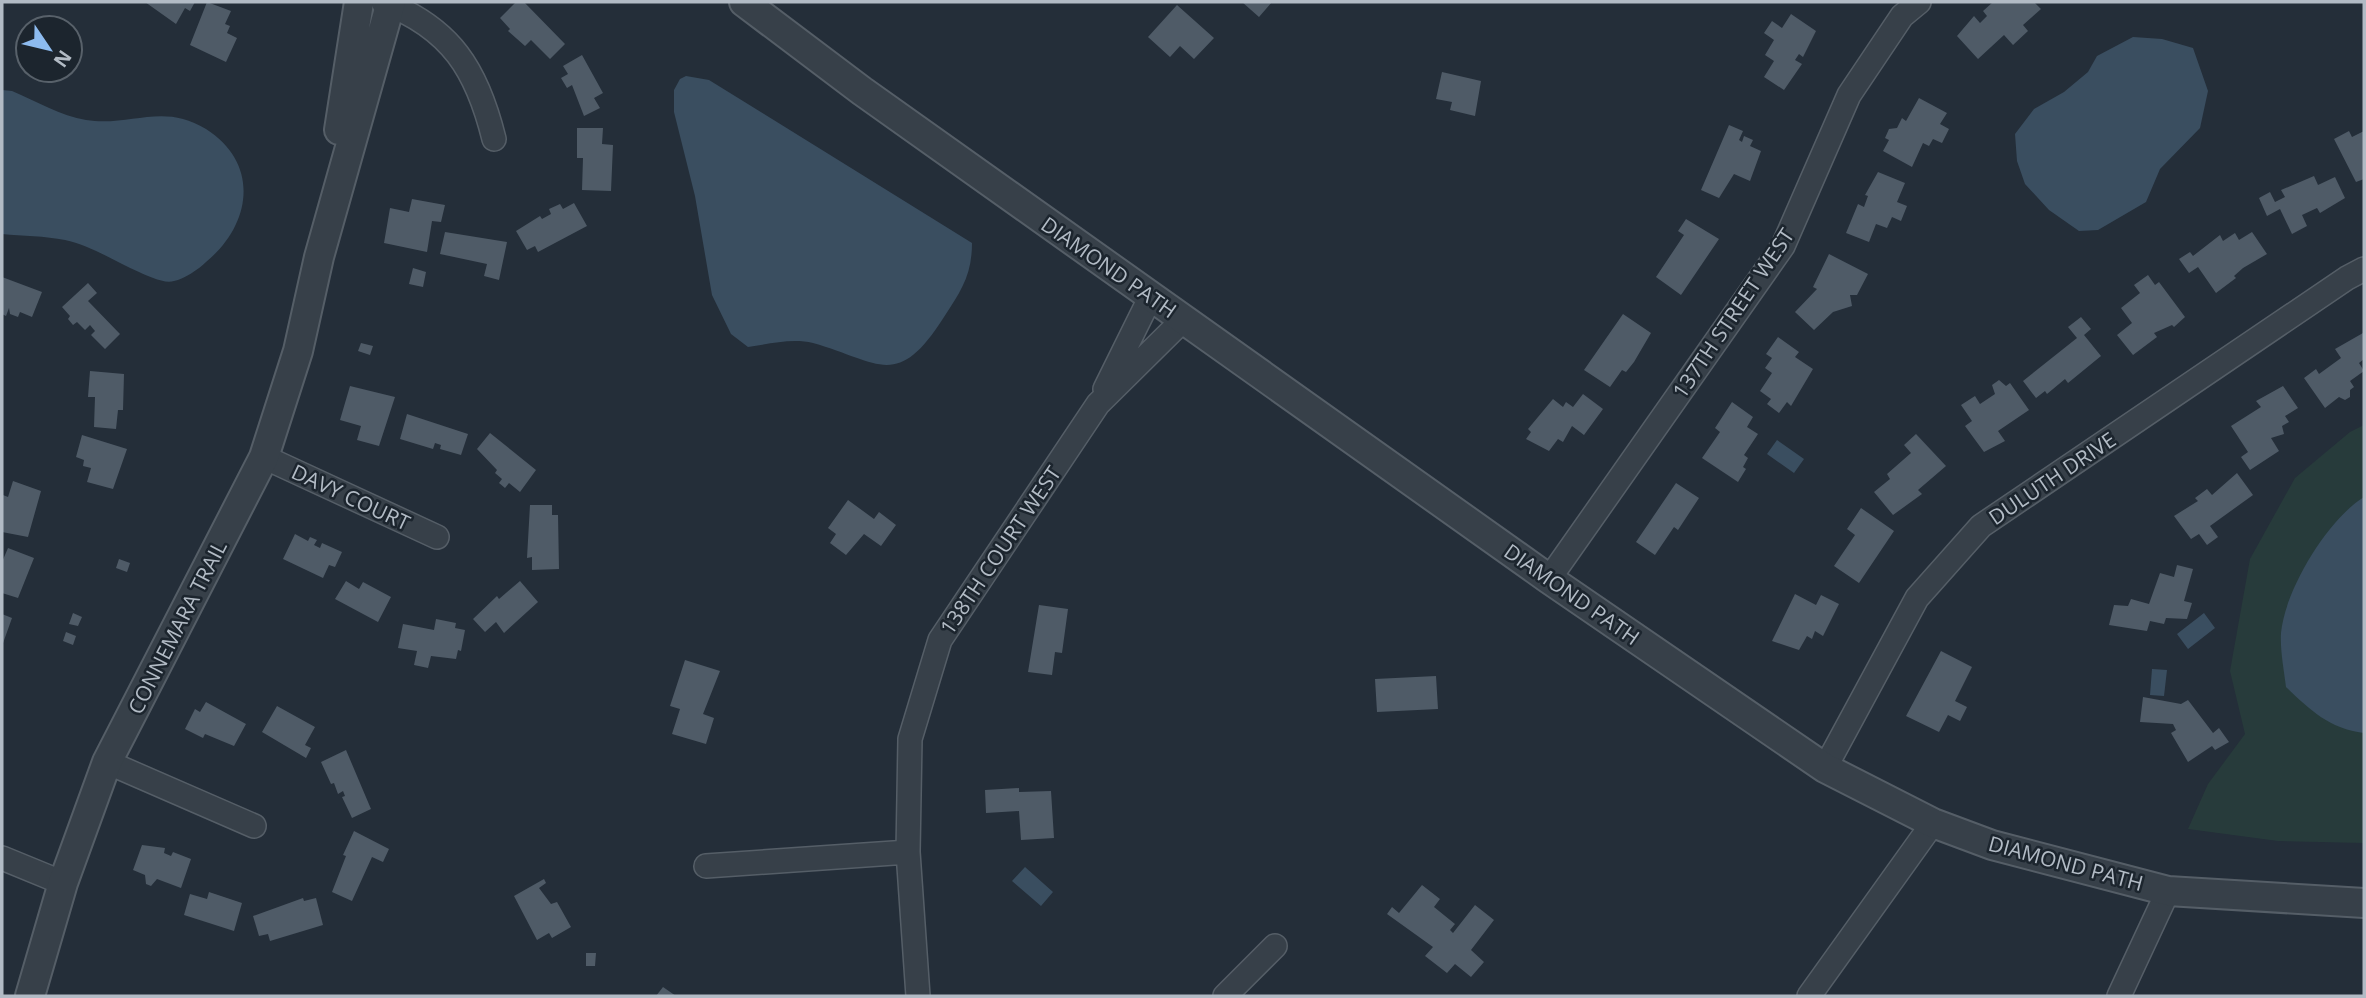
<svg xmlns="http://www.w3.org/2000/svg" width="2366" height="998" viewBox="0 0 2366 998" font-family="'Open Sans',sans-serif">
  <rect width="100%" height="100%" fill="#242e39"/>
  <path fill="#273b3b" d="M2364,425V843L2278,841L2188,829L2208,784L2245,734L2230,671L2250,559L2295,478L2350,432Z"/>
  <path fill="#3a4e60" d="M2133,37L2162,39L2193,48L2208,91L2200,128L2160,169L2146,202L2098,230L2079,231L2049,210L2025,184L2017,161L2015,134L2034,109L2064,92L2088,72L2097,56Z
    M686,76L709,80L972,243C972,275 961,291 944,317C897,391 880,362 813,343C792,338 769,344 748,347L731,334L712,295L695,196L674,112V90L680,79Z
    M2,90L12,91C36,101 61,116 86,120C130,127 163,102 206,129C261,164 251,225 206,262C199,269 184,279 174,281C164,284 148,276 139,272C116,262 90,245 65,240C45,236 23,236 2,234Z
    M1777,440L1804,459L1794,473L1767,454Z
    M2364,497V733C2330,729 2310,710 2286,687C2284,670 2280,651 2281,633C2285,590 2327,520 2364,497Z
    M2204,613L2215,628L2188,649L2177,634Z
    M2152,669L2167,670L2164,696L2150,695Z
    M1025,867L1053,892L1041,906L1012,881Z"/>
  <path fill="#4f5b67" d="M145,2H195L190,11L185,8L176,24Z
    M207,2L231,11L225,24L230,26L227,33L237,38L226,62L190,45Z
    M516,2H524L565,44L550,59L531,40L525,46L508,31L510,29L500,18Z
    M1242,2H1272L1259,17Z
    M1993,2H2034L2041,9L2023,25L2028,31L2013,45L2004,35L1978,59L1957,36L1974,16L1980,23L1987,16L1983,11Z
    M1177,5L1214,38L1194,59L1180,46L1170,57L1148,37Z
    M1791,14L1816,31L1803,57L1799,54L1795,60L1802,64L1784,90L1764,77L1774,61L1765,55L1774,40L1764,33L1772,21L1782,28Z
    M582,55L603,93L594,98L600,108L584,116L572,85L567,88L561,78L568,74L563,66Z
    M1442,72L1481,81L1475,116L1450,110L1452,102L1436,99Z
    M1919,98L1947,113L1940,124L1949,129L1942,143L1933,139L1929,146L1923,143L1912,167L1883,151L1889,140L1885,138L1889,129L1897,128L1902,118L1906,121Z
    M1729,125L1743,131L1739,140L1742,142L1744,136L1753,140L1750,146L1761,151L1750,181L1734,174L1719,198L1701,190Z
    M577,128H603L602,144L613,145L611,191L582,190L583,158H577Z
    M2349,131L2352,137L2364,131V179L2356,182L2334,139Z
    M1878,172L1905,183L1897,202L1907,206L1901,221L1892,217L1887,228L1876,224L1869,242L1846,233L1858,204L1864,207L1868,196L1865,195Z
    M2314,176L2318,185L2335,177L2345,198L2320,213L2317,208L2302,215L2307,226L2292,234L2280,209L2267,216L2259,198L2270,192L2275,202L2285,197L2281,190Z
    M412,199L445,205L441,222L432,221L427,252L384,243L390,208L409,212Z
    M574,203L587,226L538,252L535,246L527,250L516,231L540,216L542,219L551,214L549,209L560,204L563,209Z
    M1686,219L1719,239L1681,295L1656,277L1684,235L1678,231Z
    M445,232L507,242L499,280L484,276L487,264L440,254Z
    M2252,232L2267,254L2243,268L2234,276L2236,278L2216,293L2198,267L2189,273L2179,259L2190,252L2193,256L2220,235L2223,241L2235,233L2239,240Z
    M1829,254L1868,274L1857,295H1850L1852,306L1833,312L1814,330L1795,312L1817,289L1813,287Z
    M413,268L426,272L423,287L409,284Z
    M2148,275L2155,285L2159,282L2185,317L2174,327L2172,325L2154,333L2157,337L2133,355L2117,335L2132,323L2121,308L2140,293L2134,285Z
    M2,277L42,292L32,317L20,312L18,317L10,314L9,308L6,316L2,314Z
    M88,283L97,293L88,301L120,334L105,349L91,335L95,331L90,325L85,330L77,322L73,325L68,319L70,316L62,307Z
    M1623,314L1651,333L1634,362L1626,372L1622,370L1610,387L1584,370Z
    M2081,317L2091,329L2084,335L2101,356L2068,383L2065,379L2047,394L2045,391L2036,398L2023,381L2077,338L2068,327Z
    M2363,333L2364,359L2359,363L2364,371L2350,381L2354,387L2350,390V397L2345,400L2339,397L2325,408L2304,378L2316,369L2319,374L2341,358L2335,349Z
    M1778,337L1799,352L1795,357L1813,369L1791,406L1787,402L1779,413L1767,404L1771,399L1760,391L1772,373L1765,368L1772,358L1766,354Z
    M361,343L373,346L370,355L358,351Z
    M90,371L124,374L123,410H118L116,429L94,427L95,397H88Z
    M1999,380L2006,386L2010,383L2029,410L1998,431L2005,441L1984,452L1965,426L1972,421L1961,405L1975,396L1980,404L1995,394L1992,385Z
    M350,386L395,397L379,446L357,440L361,426L340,420Z
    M2283,386L2298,408L2285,416L2289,422L2282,426L2284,434L2271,438L2279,451L2250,470L2241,457L2248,452L2231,426L2261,407L2256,401Z
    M1583,394L1603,409L1584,435L1572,426L1563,442L1558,439L1549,451L1526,439L1531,432L1528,429L1553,399L1563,407L1566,402L1573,407Z
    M1732,402L1753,417L1747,427L1758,434L1744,455L1748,458L1743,467L1746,469L1738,482L1702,458L1720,432L1715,428Z
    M407,414L468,434L461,455L440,449L441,445L435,443L433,449L400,439Z
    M490,433L536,470L520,492L509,483L505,488L499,483L502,479L495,473L497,470L477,449Z
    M1916,434L1946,466L1918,490L1922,494L1893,515L1874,492L1890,479L1887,474L1911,453L1904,445Z
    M82,435L127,449L113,489L87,482L91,468L83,466L84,460L76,457Z
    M2237,473L2253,495L2210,526L2218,537L2207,545L2199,534L2191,539L2174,516L2198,501L2195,498L2207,489L2212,495Z
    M13,481L41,491L28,537L2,532V499L3,495L8,497Z
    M1676,483L1699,498L1678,530L1674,527L1655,555L1636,542Z
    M848,500L874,519L879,512L896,525L881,546L864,534L846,555L830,543L836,534L828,528Z
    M530,505H552V515H558L559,569L532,570V557L527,558Z
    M1861,508L1894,531L1859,583L1834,566L1855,535L1847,529Z
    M295,534L308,541L310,537L317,540L314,545L320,548L322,543L342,552L335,567L329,565L323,578L283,559Z
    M8,548L34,558L18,598L2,593V562Z
    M119,559L130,563L127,572L116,568Z
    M2177,565L2193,569L2184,601L2192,603L2187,619L2166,618L2164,624L2150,621L2147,631L2109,625L2114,605L2128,606L2131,599L2149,604L2160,573L2174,577Z
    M346,581L359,589L363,582L391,597L378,622L335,599Z
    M520,581L538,602L504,633L496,622L485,632L473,619L497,596L499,599Z
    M1795,594L1816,605L1821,595L1839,604L1823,636L1815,631L1812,639L1807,636L1799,650L1772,641Z
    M1039,605L1068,609L1062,653L1055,652L1052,675L1028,672Z
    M73,613L82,617L78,626L69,624Z
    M2,614L12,618L2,646Z
    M436,619L456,623L455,628L465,630L461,651L458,650L456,659L431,656L428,668L414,665L417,651L398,648L403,624L434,630Z
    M66,632L76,636L73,645L63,641Z
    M1941,651L1972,667L1955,701L1967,707L1960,721L1948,715L1939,732L1906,716Z
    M685,660L720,671L703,714L714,718L706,744L672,734L680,709L670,706Z
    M1436,676L1438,709L1377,712L1375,679Z
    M2143,697L2181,704L2188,700L2213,733L2219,728L2229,742L2215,750L2212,746L2188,762L2171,733L2176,730L2173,724L2140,722Z
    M206,702L246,724L234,746L205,734L203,738L185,729L195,709L200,712Z
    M277,706L315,727L305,745L311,748L306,758L262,732Z
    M346,750L371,809L352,818L342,797L345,796L343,791L338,794L334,783L331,784L321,762Z
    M1019,788V792L1051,791L1054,838L1021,840L1019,811L986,813L985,790Z
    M354,831L389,849L383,862L372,857L352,901L332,892L346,856L343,855Z
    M142,845L165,848L164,853L171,856L173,852L191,859L181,888L157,879L151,886L146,884L145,875L133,870Z
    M544,879L546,883L539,888L551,904L557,902L571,927L552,938L549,933L537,940L514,896Z
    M1422,885L1440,899L1434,907L1455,924L1450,930L1453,933L1475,905L1494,920L1471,950L1484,962L1471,977L1455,964L1447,973L1425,956L1433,947L1387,914L1392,907L1399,913Z
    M209,892L242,903L234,931L184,915L190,894L207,899Z
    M303,898L304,901L316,898L323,925L270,941L268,934L259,936L253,916Z
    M586,953H596L595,966H586Z
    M663,987L676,996H656Z"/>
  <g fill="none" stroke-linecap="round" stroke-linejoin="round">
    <g stroke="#555e67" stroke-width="26">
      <path id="minor" d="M383,2C451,28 477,70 494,139
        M1105,389L1151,296
        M264,457L437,537
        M1549,579L1783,246L1849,95L1902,16L1919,2
        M107,762L254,826
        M1825,768L1917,598L1981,526L2347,278L2364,269
        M2,858L63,883
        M706,866L908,852
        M918,996L908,852L910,739L940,640L1098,404L1184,319
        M1225,996L1275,946
        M1809,996L1933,823
        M2119,996L2168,891"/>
    </g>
    <g stroke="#555e67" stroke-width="32">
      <path id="tertiary" d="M744,2L862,91L1549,579L1825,768L1933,823L1992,845L2168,891L2364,903
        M339,130L359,2
        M30,996L63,883L107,762L264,457L298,351L319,257L391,2"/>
    </g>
    <use href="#minor" stroke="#374049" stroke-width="23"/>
    <use href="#tertiary" stroke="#374049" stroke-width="28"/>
  </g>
  <g text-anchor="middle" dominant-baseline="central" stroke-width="5" stroke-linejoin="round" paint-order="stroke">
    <g font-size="21" fill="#b2bbc5" stroke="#1c252e">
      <text transform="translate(1109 267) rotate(35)">DIAMOND PATH</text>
      <text transform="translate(1733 313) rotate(-56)">137TH STREET WEST</text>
      <text transform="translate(2052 478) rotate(-34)">DULUTH DRIVE</text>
      <text transform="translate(351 497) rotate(25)">DAVY COURT</text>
      <text transform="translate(1000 550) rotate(-56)">138TH COURT WEST</text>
      <text transform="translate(1572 594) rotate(35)">DIAMOND PATH</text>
      <text transform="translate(177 627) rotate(-63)">CONNEMARA TRAIL</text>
      <text transform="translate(2066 863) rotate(15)">DIAMOND PATH</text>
    </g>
  </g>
  <rect width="2366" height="998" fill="none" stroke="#b2bbc5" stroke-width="7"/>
  <g transform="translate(49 49) rotate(125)"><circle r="33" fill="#1c252e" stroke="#58616a" stroke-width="2"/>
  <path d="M0-5L12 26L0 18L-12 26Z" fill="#8dbbef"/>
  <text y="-10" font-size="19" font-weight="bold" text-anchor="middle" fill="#b2bbc5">N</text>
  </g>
</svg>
